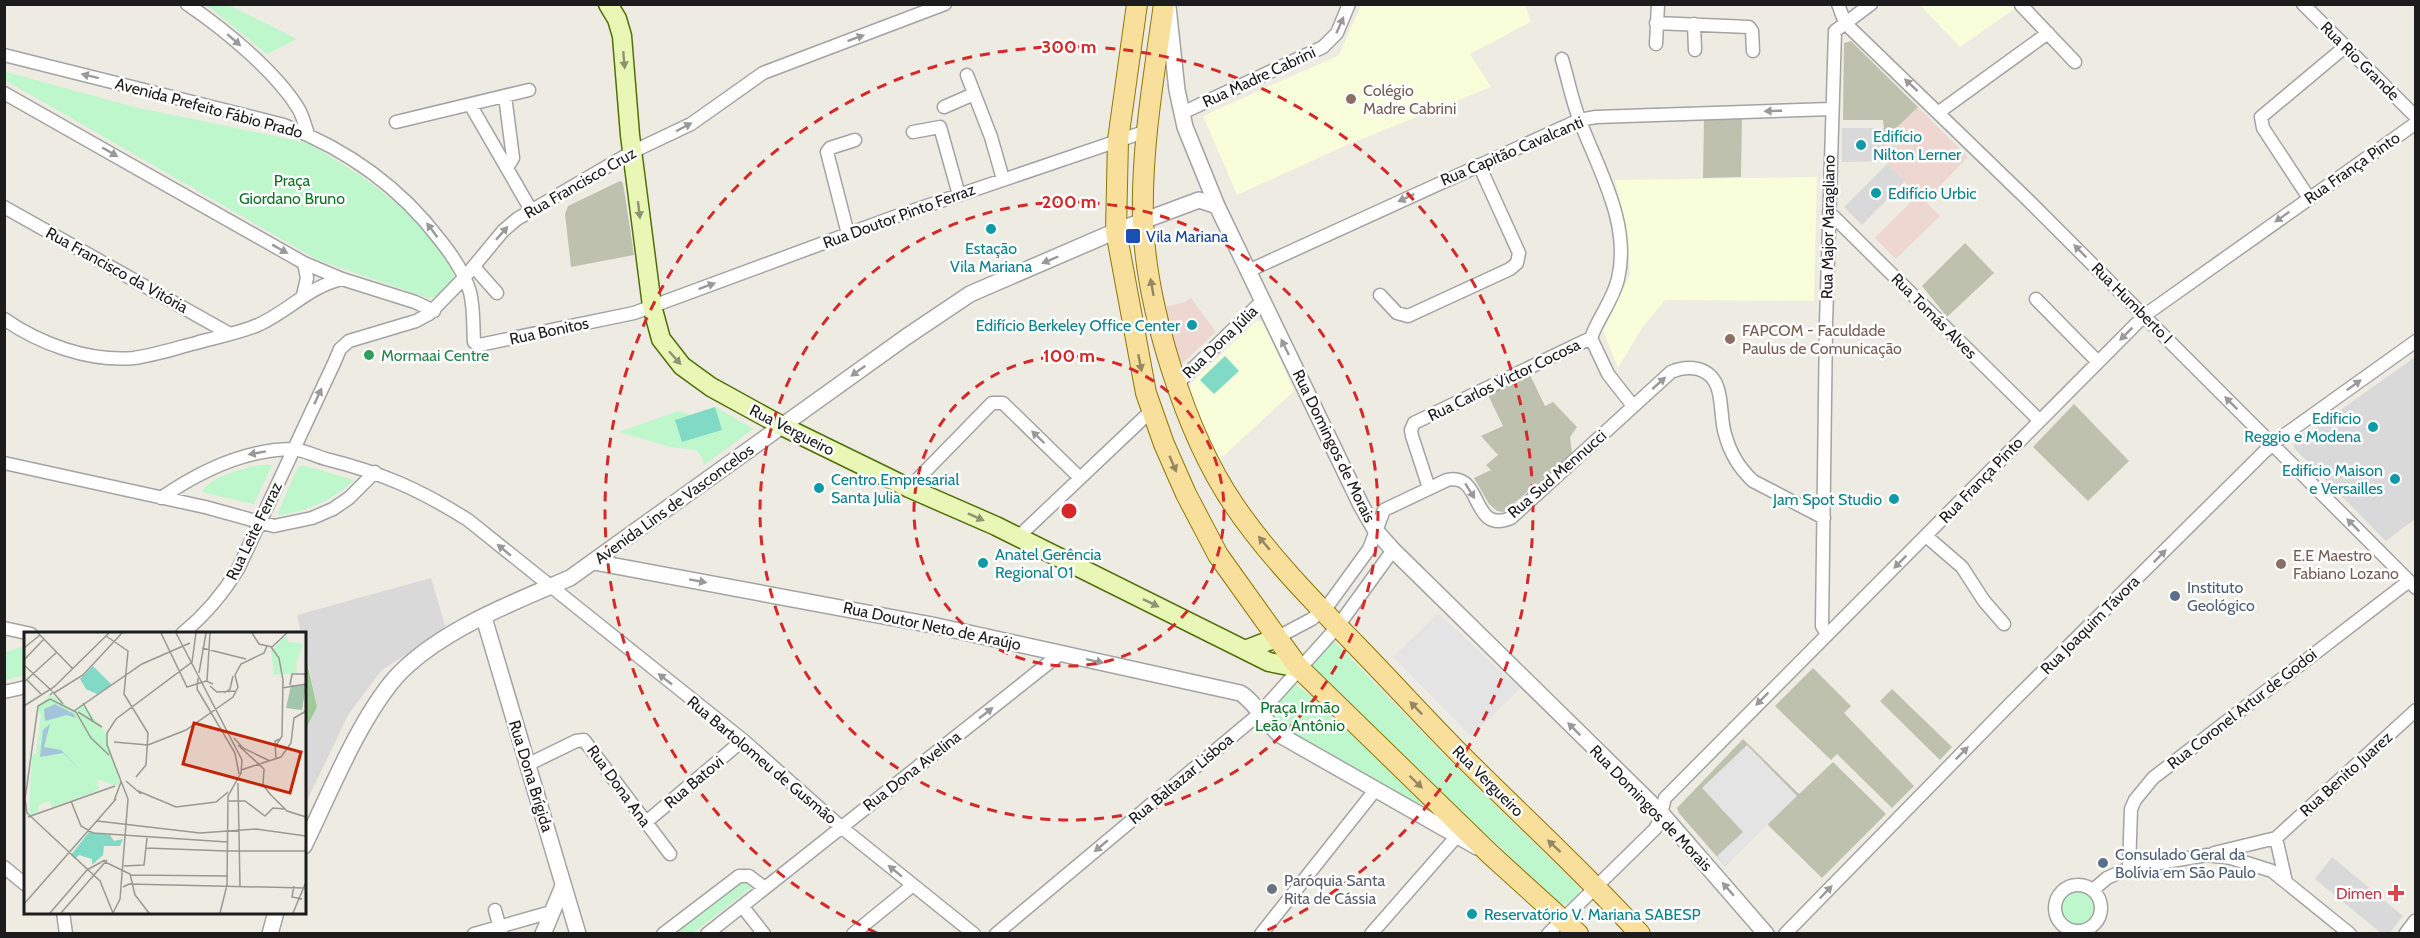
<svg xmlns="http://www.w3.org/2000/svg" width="2420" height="938" viewBox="0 0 2420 938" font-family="Cabin,sans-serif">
  <rect width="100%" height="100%" fill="#edebe2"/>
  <path fill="#dad9d9" d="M1842,128H1884L1887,161L1842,162Z
    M1887,164L1905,181L1862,225L1844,207Z
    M2415,357V519L2386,541L2294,448V443Z
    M431,578L446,629L382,670L348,715L305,805V732L317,707L305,649L304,634L301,633L297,615Z
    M2332,857L2403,916L2390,933H2381L2315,879Z"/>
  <path fill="#eed7d1" d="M1918,107L1968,157L1925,201L1940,216L1896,259L1875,238L1918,195L1887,164L1885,139Z
    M1191,298L1216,332L1183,363L1177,358L1165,307L1185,302Z"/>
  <path fill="#f8feda" d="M1361,5H1525L1531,22L1470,54L1491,87L1347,145L1237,195L1203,116L1339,55Z
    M1920,5H2020L1960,47Z
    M1817,177L1814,301L1665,300L1642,328L1618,368L1603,331L1630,274L1627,229L1615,180Z
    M1256,321L1263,322L1294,391L1220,459L1196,413L1190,394L1191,383Z"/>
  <path fill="#bec1ad" d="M1851,41L1918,107L1885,139L1883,120H1843L1844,43Z
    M1742,118L1741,177L1703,178L1704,120Z
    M620,181L623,183L634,255L571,267L565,214L568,206Z
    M1965,243L1994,273L1947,317L1922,286Z
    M1530,375L1545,406L1553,402L1577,427L1570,437L1572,453L1504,512L1497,511L1489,504L1474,478L1491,470L1486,465L1498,455L1481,436L1503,426L1488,395Z
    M2074,404L2129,461L2088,501L2033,447Z
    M1813,668L1851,706L1844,713L1914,786L1892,808L1837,754L1831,760L1775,706Z
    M1892,689L1952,747L1940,760L1880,701Z
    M1743,739L1799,794L1833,762L1886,814L1822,878L1767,824L1725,866L1679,813L1677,808Z"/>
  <path fill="#9ecb97" d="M304,649L317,707L305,731H304Z"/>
  <path fill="#bef7cc" d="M207,5H228L297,39L267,54Z
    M6,72L134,107L308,143L363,177L422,224L453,268L454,281L440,296L428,298L318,260L5,80Z
    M714,406L753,429L704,465L702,457L696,450L670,447L619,432L678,411L703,418L711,414Z
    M260,465H272L254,504L202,492C209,477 244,468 260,465Z
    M302,465L354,480C333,500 308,511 279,515L278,513L297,469Z
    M1332,642H1335L1447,758L1580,888L1579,894L1568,904L1560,903L1439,791L1313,667V660Z
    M22,647L25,648V675L5,680V652Z
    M1291,681L1324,706L1432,809L1361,778L1285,735L1265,714Z
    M750,883L751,888L693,933L675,934L737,884Z
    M2062 908a16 16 0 1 1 32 0a16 16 0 1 1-32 0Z"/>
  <path fill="#81dac6" d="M1225,356L1239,371L1214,394L1200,380Z
    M715,407L722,430L682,442L675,420Z"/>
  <path fill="#e4e4e4" d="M1438,613L1520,689L1471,736L1393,657Z
    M1747,745L1797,796L1725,866L1717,856L1743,832L1702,788Z"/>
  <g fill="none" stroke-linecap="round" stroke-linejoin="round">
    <g stroke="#a3a3a3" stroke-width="15">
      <path id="minor" d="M187,4C224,29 275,71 298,108C303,116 305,126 308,134
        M1838,4L1845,23L2028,200L2416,588
        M2303,4L2416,117
        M2021,5L2075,62
        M1656,23L1749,27L1752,31L1753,51
        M1694,24L1695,50
        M1656,44L1658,4
        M4,55L284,125C346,149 400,187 440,240C453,256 464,272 470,292C474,308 473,325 474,342L479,345L634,313L894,217L1147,131
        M1562,59C1568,79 1572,101 1580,121C1599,171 1631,224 1618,279C1613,300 1598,318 1591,338L1608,374L1633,406
        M967,75L991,137L1003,179
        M4,93L304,263L342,279L415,302L434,311
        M505,96L513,158L507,168
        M471,106L531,210
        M944,107L974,94
        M1939,112L2048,33
        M1182,113L1323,47L1337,33L1349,4
        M396,122L529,90
        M913,132L940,127L959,195
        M2309,198L2263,128L2261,117L2346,46
        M4,207L230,334
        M1829,212L2039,420
        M848,234L827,152L830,148L855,140
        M474,267L497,293
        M1248,271L1579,120L1596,117L1831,109
        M303,295L307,278L304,263
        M1380,295L1397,313L1408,316L1510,269L1517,263L1519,253L1479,165
        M2036,299L2098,362
        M4,319C40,344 89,362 134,358C155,355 176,348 196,343C217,337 239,333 258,325C289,311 308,287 342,279
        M1177,384L1262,301
        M4,463L205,507L274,526L312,518L333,509L349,498L375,472
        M909,488L992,403H1003L1080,478
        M1429,488L1412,436L1411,430L1414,423L1591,338
        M161,498C200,471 243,450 291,449C302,449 315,456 326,459C382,473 419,489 468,520L743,740L841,827L974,934
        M1926,536L1962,567L1984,601L2004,624
        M1018,537L1152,410
        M4,628L31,634
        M182,634C205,615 223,594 238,569L335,361L340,349L349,341L416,321L429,314L464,278L503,231L517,219L632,152L691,124L763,73L945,4
        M1827,634L1822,626L1826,324L1835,31L1871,4
        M1276,638L1312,619L1329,604L1369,549L1384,510L1447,480C1484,472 1470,535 1511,518L1671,372C1680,368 1689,367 1698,369C1727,377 1718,412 1725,434C1730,453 1739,468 1753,481L1824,518
        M4,692L26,687
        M527,765L576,741L584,740L670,854
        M645,823L743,740
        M2276,838L2416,710
        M2276,838L2286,882
        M2214,853L2276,838
        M4,867L26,885
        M2129,868L2131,809L2135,800L2153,778L2409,581
        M2055 908a23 23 0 1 1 46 0a23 23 0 1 1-46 0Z
        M2093,890L2107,878L2129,868L2207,855L2231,858L2272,871L2350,934
        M742,906L764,934
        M495,910L501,932
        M63,912L66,934
        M474,934L551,912
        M663,934L739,876H749L765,888
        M707,934L1060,654
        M853,934L913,885
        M996,934L1259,714L1338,626L1393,550
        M1261,934L1376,789
        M1371,934L1457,836
        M1548,934L1655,829L1659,822L1665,798L2145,315L2416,123
        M1785,934L2011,703L2264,452L2283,436L2416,341"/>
    </g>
    <g stroke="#a3a3a3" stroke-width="18">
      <path id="tertiary" d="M1168,7L1177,90L1185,127L1217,206L1361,505L1376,531L1393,550L1661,813L1766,934
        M594,562L932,625L1240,693C1253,700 1266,723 1280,735L1477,847
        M484,618L578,934
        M304,846C330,793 358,721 396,677C438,631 514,602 570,578L906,337L970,294L1116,231L1199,200L1217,206
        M270,934L276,912
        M543,934L563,886
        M2407,934L2416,922"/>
    </g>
    <g stroke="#526e08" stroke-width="21">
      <path id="secondary" d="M608,4L617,19L622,36L630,135L652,306L661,339L682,366L711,387L782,426L909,488L996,526L1269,662L1299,668
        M1245,650L1276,638"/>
    </g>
    <g stroke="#8f7705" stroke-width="22">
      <path id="primary" d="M1137,4L1118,140L1116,231L1146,393L1164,444L1186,494L1218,555L1299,668L1490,854L1578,934
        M1164,4C1154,76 1141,148 1143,221C1146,307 1185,433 1234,505C1268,555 1312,600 1354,643C1392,682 1428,722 1466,760C1524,818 1585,873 1640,934"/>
    </g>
    <use href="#minor" stroke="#fff" stroke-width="12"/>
    <use href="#tertiary" stroke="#fff" stroke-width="15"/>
    <use href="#secondary" stroke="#e9f7b6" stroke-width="18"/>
    <use href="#primary" stroke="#f8df9b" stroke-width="20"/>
  </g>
  <defs><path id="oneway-solid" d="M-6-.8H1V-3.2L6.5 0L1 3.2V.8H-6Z" transform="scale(1.5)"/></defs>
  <g fill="#999">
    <use href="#oneway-solid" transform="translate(1340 25) rotate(-66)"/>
    <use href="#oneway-solid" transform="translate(856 38) rotate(-20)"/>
    <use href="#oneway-solid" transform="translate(234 40) rotate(41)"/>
    <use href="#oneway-solid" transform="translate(90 76) rotate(-166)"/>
    <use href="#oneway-solid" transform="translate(1911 85) rotate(-137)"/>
    <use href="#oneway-solid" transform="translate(1773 111) rotate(178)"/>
    <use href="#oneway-solid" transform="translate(684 127) rotate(-28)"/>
    <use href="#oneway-solid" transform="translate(110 152) rotate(30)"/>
    <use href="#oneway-solid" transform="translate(1406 198) rotate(155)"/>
    <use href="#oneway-solid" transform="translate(2282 217) rotate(145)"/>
    <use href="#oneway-solid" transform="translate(432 230) rotate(-127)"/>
    <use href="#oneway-solid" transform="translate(502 233) rotate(-48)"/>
    <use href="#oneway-solid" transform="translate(280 249) rotate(29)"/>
    <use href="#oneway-solid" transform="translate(2080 251) rotate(-135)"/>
    <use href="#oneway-solid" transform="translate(1050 260) rotate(157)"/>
    <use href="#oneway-solid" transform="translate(707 286) rotate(-20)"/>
    <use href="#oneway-solid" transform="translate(2126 334) rotate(135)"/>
    <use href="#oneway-solid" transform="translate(1285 347) rotate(-116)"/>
    <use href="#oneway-solid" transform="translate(858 371) rotate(144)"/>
    <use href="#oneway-solid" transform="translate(1659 383) rotate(-42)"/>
    <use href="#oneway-solid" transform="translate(2354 385) rotate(-36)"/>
    <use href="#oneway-solid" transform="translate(318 396) rotate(-65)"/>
    <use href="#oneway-solid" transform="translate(2231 403) rotate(-135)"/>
    <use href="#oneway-solid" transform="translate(1038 437) rotate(-136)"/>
    <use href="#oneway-solid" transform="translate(257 453) rotate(170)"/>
    <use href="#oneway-solid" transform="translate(1470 491) rotate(58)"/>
    <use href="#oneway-solid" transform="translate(2353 525) rotate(-135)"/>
    <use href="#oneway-solid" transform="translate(504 550) rotate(-141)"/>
    <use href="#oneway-solid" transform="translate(2160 556) rotate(-45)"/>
    <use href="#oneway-solid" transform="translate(1900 562) rotate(135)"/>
    <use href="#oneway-solid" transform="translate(698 581) rotate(10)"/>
    <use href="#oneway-solid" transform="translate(1095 661) rotate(12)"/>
    <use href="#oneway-solid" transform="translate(665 679) rotate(-142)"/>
    <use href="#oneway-solid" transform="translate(1762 699) rotate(135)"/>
    <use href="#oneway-solid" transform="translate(986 713) rotate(-38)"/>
    <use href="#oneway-solid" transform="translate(1574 729) rotate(-135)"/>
    <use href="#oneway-solid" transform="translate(1962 753) rotate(-45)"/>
    <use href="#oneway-solid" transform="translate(1101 846) rotate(140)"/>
    <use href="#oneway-solid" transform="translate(895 871) rotate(-141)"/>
    <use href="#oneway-solid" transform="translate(1728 889) rotate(-131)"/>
    <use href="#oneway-solid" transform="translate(1826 892) rotate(-46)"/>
  </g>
  <g fill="#8d9471">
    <use href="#oneway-solid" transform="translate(624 60) rotate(85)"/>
    <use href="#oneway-solid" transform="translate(639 210) rotate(83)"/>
    <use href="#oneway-solid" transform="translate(675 358) rotate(48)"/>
    <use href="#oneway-solid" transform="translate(976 517) rotate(24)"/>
    <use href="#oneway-solid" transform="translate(1151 603) rotate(26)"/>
  </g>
  <g fill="#958762">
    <use href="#oneway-solid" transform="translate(1152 287) rotate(-100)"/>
    <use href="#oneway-solid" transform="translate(1140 363) rotate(79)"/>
    <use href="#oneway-solid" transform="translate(1173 464) rotate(67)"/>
    <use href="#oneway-solid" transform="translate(1264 543) rotate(-130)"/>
    <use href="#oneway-solid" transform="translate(1416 708) rotate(-134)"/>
    <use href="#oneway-solid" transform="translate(1416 782) rotate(44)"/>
    <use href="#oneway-solid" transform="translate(1554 846) rotate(-137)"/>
  </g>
  <g fill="none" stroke="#d62828" stroke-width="3" stroke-dasharray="10 8">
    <circle cx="1069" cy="511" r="155"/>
    <circle cx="1069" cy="511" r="309"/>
    <path d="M877 933A464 464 0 1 1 1261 933"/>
  </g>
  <g fill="#8d6e63" stroke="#fff" stroke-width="2">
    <circle cx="1351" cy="99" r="6"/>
    <circle cx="1730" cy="339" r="6"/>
    <circle cx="2281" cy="564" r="6"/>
  </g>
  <g fill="#0f9aa8" stroke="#fff" stroke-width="2">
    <circle cx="1861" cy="145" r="6"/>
    <circle cx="1876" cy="193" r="6"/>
    <circle cx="991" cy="229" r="6"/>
    <circle cx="1192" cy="325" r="6"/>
    <circle cx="2373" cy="427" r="6"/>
    <circle cx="2395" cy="479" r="6"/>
    <circle cx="819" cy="488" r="6"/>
    <circle cx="1894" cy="499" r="6"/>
    <circle cx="983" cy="563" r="6"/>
    <circle cx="1472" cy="914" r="6"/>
  </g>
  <rect fill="#1a4fb4" stroke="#fff" stroke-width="2" x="1125" y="228" width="16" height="16" rx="3"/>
  <circle fill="#2e9e5b" stroke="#fff" stroke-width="2" cx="369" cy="355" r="6"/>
  <g fill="#5c6f8a" stroke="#fff" stroke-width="2">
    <circle cx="2175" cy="596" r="6"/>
    <circle cx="2103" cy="863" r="6"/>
  </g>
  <circle fill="#6b7280" stroke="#fff" stroke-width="2" cx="1272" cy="889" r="6"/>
  <path fill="#e0444e" stroke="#fff" stroke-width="2" d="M2393 884h6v6h6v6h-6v6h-6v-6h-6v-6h6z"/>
  <g text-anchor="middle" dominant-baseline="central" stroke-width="5" stroke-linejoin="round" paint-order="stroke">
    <g font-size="16" fill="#1c1c1c" stroke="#fff">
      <text transform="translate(2360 61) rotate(45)">Rua Rio Grande</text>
      <text transform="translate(1259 77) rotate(-25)">Rua Madre Cabrini</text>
      <text transform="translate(209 108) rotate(15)">Avenida Prefeito Fábio Prado</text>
      <text transform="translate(1512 151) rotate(-23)">Rua Capitão Cavalcanti</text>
      <text transform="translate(2352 168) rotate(-35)">Rua França Pinto</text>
      <text transform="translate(580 183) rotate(-30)">Rua Francisco Cruz</text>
      <text transform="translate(899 216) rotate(-20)">Rua Doutor Pinto Ferraz</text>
      <text transform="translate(1828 227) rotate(-89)">Rua Major Maragliano</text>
      <text transform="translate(117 270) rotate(29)">Rua Francisco da Vitória</text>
      <text transform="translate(2132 303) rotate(45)">Rua Humberto I</text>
      <text transform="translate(1934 316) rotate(45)">Rua Tomás Alves</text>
      <text transform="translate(549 331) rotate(-12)">Rua Bonitos</text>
      <text transform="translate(1220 342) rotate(-44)">Rua Dona Júlia</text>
      <text transform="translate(1504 380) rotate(-26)">Rua Carlos Victor Cocosa</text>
      <text transform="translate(792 430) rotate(27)">Rua Vergueiro</text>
      <text transform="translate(1334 446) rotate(64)">Rua Domingos de Morais</text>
      <text transform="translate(1557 474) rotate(-41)">Rua Sud Mennucci</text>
      <text transform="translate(1981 480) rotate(-46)">Rua França Pinto</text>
      <text transform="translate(674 504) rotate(-36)">Avenida Lins de Vasconcelos</text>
      <text transform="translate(254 531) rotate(-64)">Rua Leite Ferraz</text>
      <text transform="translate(2090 625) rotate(-45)">Rua Joaquim Távora</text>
      <text transform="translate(932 626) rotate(12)">Rua Doutor Neto de Araújo</text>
      <text transform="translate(2242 709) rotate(-38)">Rua Coronel Artur de Godoi</text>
      <text transform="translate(762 760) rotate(40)">Rua Bartolomeu de Gusmão</text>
      <text transform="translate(912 771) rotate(-38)">Rua Dona Avelina</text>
      <text transform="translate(2346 774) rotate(-42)">Rua Benito Juarez</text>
      <text transform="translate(531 776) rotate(73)">Rua Dona Brígida</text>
      <text transform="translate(1181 779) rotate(-40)">Rua Baltazar Lisboa</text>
      <text transform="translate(1488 781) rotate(45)">Rua Vergueiro</text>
      <text transform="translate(694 782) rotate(-40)">Rua Batovi</text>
      <text transform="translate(619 786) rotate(54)">Rua Dona Ana</text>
      <text transform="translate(1651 808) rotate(46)">Rua Domingos de Morais</text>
    </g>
    <g font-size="16" fill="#785e54" stroke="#fff" text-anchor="start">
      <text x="1363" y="90">Colégio<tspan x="1363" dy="18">Madre Cabrini</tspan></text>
      <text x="1742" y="330">FAPCOM - Faculdade<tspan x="1742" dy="18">Paulus de Comunicação</tspan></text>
      <text x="2293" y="555">E.E Maestro<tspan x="2293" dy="18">Fabiano Lozano</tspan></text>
    </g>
    <g font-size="16" fill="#0d838f" stroke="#fff" text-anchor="start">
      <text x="1873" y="136">Edifício<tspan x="1873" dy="18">Nilton Lerner</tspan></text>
      <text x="1888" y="193">Edifício Urbic</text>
      <text x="991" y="248" text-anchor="middle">Estação<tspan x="991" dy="18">Vila Mariana</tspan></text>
      <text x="1180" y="325" text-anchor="end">Edifício Berkeley Office Center</text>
      <text x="2361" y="418" text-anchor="end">Edificio<tspan x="2361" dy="18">Reggio e Modena</tspan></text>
      <text x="2383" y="470" text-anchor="end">Edifício Maison<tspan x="2383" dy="18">e Versailles</tspan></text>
      <text x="831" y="479">Centro Empresarial<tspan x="831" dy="18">Santa Julia</tspan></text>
      <text x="1882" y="499" text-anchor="end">Jam Spot Studio</text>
      <text x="995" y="554">Anatel Gerência<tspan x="995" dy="18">Regional 01</tspan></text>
      <text x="1484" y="914">Reservatório V. Mariana SABESP</text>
    </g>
    <g font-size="16" fill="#0e7528" stroke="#fff">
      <text x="292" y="180">Praça<tspan x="292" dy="18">Giordano Bruno</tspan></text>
      <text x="1300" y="707">Praça Irmão<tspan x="1300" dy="18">Leão Antônio</tspan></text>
    </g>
    <g font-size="16" fill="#164399" stroke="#fff" text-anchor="start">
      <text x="1146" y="236">Vila Mariana</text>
    </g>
    <g font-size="16" fill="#27864d" stroke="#fff" text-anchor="start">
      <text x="381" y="355">Mormaai Centre</text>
    </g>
    <g font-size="16" fill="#4e5e75" stroke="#fff" text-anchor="start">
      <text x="2187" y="587">Instituto<tspan x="2187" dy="18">Geológico</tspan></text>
      <text x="2115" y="854">Consulado Geral da<tspan x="2115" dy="18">Bolívia em São Paulo</tspan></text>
    </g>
    <g font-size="16" fill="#5b616d" stroke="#fff" text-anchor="start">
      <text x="1284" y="880">Paróquia Santa<tspan x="1284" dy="18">Rita de Cássia</tspan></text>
    </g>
    <g font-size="16" fill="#be3a42" stroke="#fff" text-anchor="end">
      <text x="2382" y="893">Dimen</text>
    </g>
  </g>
  <g transform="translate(24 632)">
    <rect width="282" height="282" fill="#edebe2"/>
    <path d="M267,53H282L278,78L262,76Z" fill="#a3c5ae"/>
    <path d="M262,4L265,10L279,12L272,32L273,41L247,43L250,41L247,19ZM26,62L51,79L58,71L81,99L96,150L93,154L73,147L75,158L28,175L25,169L15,173L14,180L5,184L8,123L12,122L17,84L13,77Z" fill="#bef7cc"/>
    <path d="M69,34L88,53L73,62L62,57L56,47ZM65,200L86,203L90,209L99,207L96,214H80L79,223L68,233V227L55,223L51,227L47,223Z" fill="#81dac6"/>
    <path d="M31,72L50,82L52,86L43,83L21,89L20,77ZM26,92L20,115L37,118L56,138L91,151L56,138L39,121L16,125L19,98Z" fill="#a3c4da"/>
    <path fill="none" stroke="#999893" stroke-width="1.5" d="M14,1L49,37M137,1L163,55L182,49L189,52M152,1L218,128L217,141L204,164L203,253L196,281M228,1L235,12L248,15L263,1M82,4L104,19L100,62L124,101L122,133L112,145M247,15L255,26L259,48L258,104L251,115M0,16L16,3M178,16L222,27M0,28L20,7M0,33L28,59M175,41L182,1M174,46L173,57L211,121L215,142M3,48L18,63M183,49L186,1M0,50L33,20M266,53L268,42H282M186,54L193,60L212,59M258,56L282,52M30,61L59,43L98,1M200,61L206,57L209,44M26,63L29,60L39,72M59,71L69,89M0,74L30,55L85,1M50,79L118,32L166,11M54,80L78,95M210,106L219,116L246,129M90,110L124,113L162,98L209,65L214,55L211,43L217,32L240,21L243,14M214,113L240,137L239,153L246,162L263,179L282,185M85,123L67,106L52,80L26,67L14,74L1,167L3,181L76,249L89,281M252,128L251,109L256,107M217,138L257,125L267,111L270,86L282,79M102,149L117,162M214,151L216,254M114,159L152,175L192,170L204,160M47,169L57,194L69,201L203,210M90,169L97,150M205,169H221L241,184L249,176L260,177M4,185L91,154M73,189L176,201L232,197L282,204M122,216L203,219M203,219H282M79,229L106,242L111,263L125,281M100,234L120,233L123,206M63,238L81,228M106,243L204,244M270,254L268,265L278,267M99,255L105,252L281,256M0,272L92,167M26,281L63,238M37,281L83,228M89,281L96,267L104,167L83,113V101L92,87L168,30L172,1M269,281L282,250"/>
    <path fill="#c12406" fill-opacity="0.15" stroke="#c12406" stroke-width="3" d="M170,91L277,120L266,161L159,132Z"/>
    <rect width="282" height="282" fill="none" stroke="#1c1c1c" stroke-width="3"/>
  </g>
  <circle cx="1069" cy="511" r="9" fill="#d62828" stroke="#fff" stroke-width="3"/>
  <g font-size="18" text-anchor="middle" font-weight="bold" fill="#d62828" stroke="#fff" stroke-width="5" stroke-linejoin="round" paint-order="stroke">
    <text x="1069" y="53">300 m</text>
    <text x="1069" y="208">200 m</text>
    <text x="1069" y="362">100 m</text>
  </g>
  <rect width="2420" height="938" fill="none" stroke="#1c1c1c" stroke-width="12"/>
</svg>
